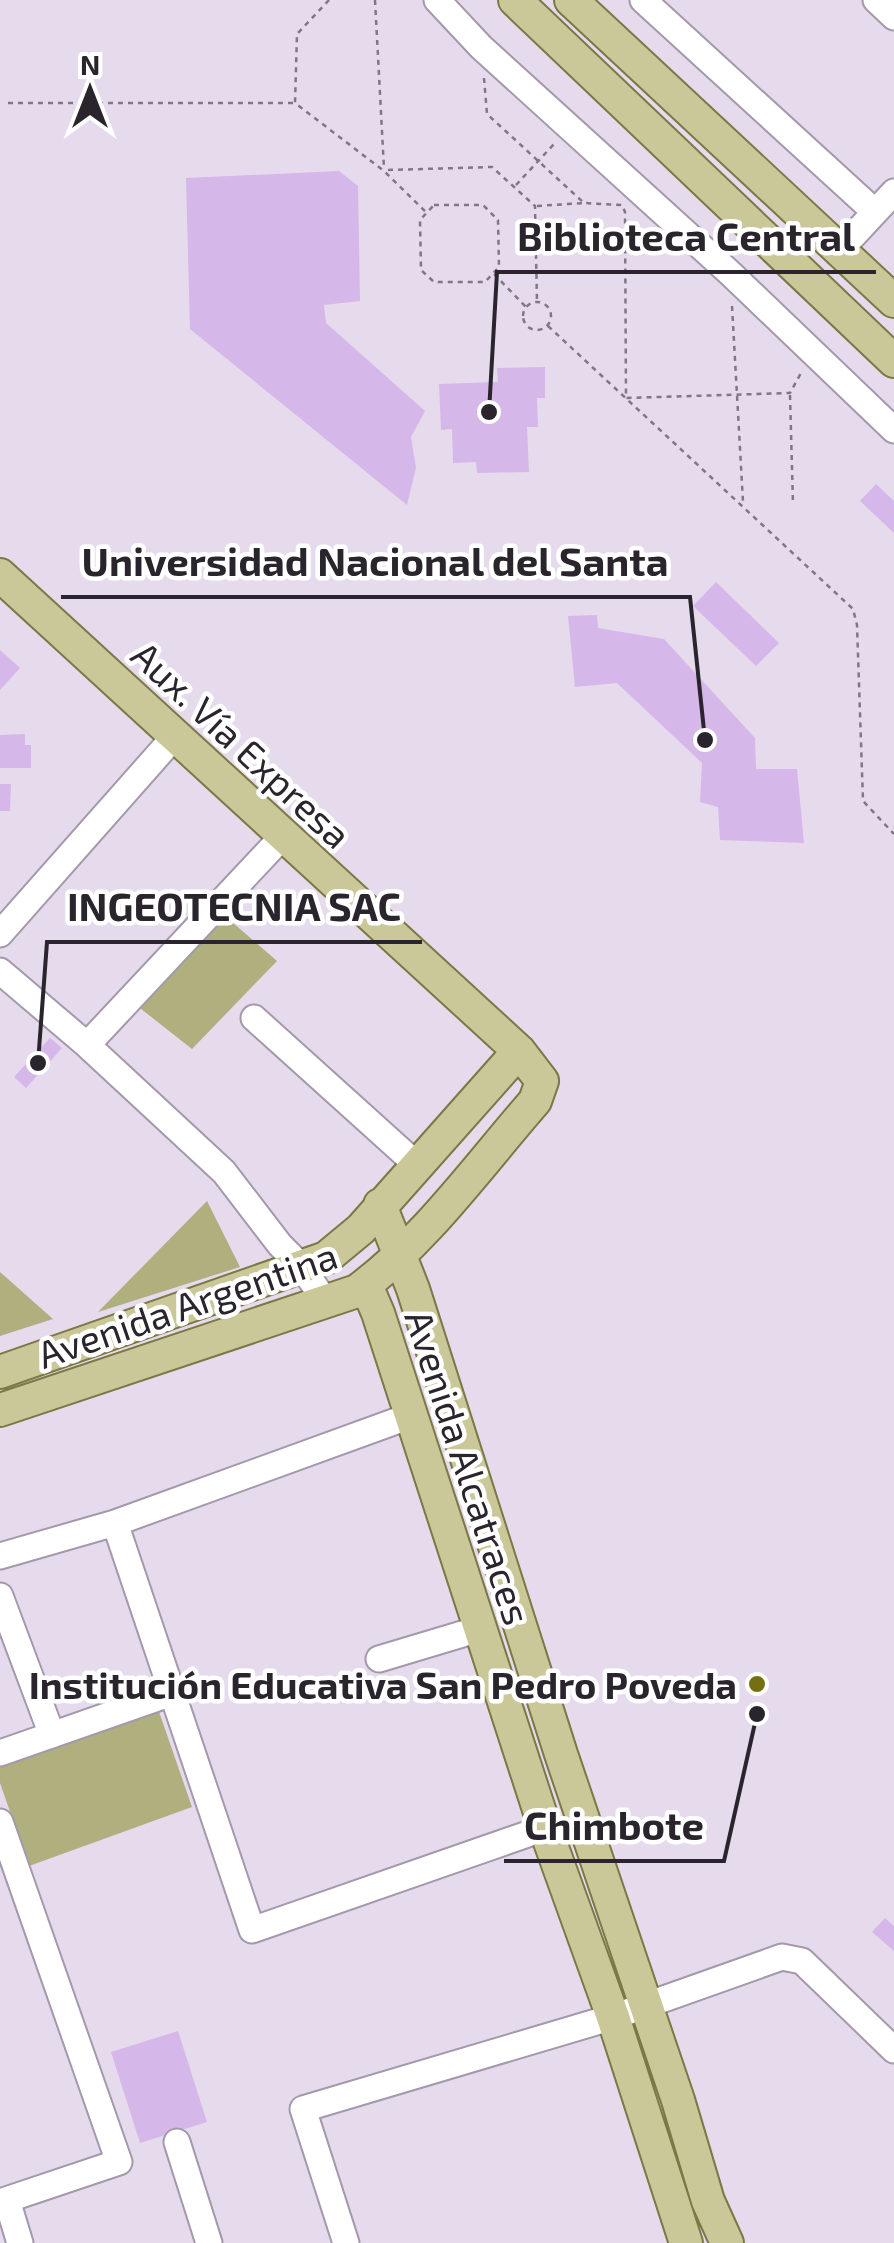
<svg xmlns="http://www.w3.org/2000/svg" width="894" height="2243" viewBox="0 0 894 2243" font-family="'Exo 2',sans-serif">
  <rect width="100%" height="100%" fill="#e6daed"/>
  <path fill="#b0af7e" d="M218,910L277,961L192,1049L131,1001Z
    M207,1201L240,1267L98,1312Z
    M0,1272L53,1319L0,1336Z
    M156,1703L192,1807L29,1866L0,1783V1760Z"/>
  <path fill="#d6b7e9" d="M339,171L358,186L360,301L324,305L326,323L425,411L411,437L416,468L407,505L190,329L186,178Z
    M545,367V398H537L538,427H527L529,472L477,473L476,462L453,463L452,429L441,430L439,384L498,382L497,368Z
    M876,484L894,501V533L860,501Z
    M716,582L779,643L756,666L693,606Z
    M597,615L598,628L664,639L755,738L756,769H797L804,843L720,840L718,807L700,802L702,763L617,683L575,687L568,616Z
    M0,650L20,668L0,690Z
    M25,734V745H31V768H0V735Z
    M0,784H11L10,811H0Z
    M50,1038L62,1048L26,1088L14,1077Z
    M885,1918L894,1926V1951L872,1932Z
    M178,2031L207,2122L140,2143L111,2052Z"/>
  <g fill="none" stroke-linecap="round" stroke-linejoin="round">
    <g stroke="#a499aa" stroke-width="29">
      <path id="minor" d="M437,0L481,47L731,274L894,430
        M643,0L875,212
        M876,0L894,17
        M839,251L894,192
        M0,934L174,737
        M0,971L87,1045L224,1172L280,1245L302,1267L325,1301
        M254,1018L417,1165
        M87,1045L283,836
        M115,1523L252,1930L545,1828
        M0,1556L115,1523L410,1416
        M0,1596L52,1735
        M379,1659L479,1629
        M0,1753L172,1693
        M0,1822L119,2162L0,2202
        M177,2142L209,2243
        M7,2200L20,2243
        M346,2243L303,2109L613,2017L782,1957L802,1961L894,2050"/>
    </g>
    <g stroke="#7b7845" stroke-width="36">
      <path id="major" d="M515,0L894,361
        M571,0L894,301
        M0,575L519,1051L542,1081L535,1101C479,1165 426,1240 357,1291L0,1410
        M380,1205L413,1289L561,1754L678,2100L708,2201L727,2243
        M366,1285L378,1313L545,1828L613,2017L686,2243
        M0,1372L326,1258L361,1229L519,1051"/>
    </g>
    <path stroke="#7f7783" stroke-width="2.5" stroke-dasharray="5 5" stroke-linecap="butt" d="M329,0L297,34L295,103L384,171L427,213
      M375,0L384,169
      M484,78L487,114L584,203L622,205L625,212L626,398L790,393L801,373
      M8,103H295
      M388,170L492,167L535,206L537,302
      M516,185L555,143
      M434,205H483L498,220L499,267L485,282H434L421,270L420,220Z
      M537,206L584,203
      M494,274L526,307
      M523 316a14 14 0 1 1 28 0a14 14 0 1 1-28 0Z
      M732,306L743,502
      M548,326L853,609L857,625L863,801L894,834
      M790,395L793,504"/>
    <use href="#minor" stroke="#fff" stroke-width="25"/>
    <use href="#major" stroke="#cac898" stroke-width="32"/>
  </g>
  <circle fill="#747012" stroke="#fff" stroke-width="4" cx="757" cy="1684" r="10"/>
  <g text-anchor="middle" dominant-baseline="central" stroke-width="9" stroke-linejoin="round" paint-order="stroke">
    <g font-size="38" fill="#2a252c" stroke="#fff">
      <text transform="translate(242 744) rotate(43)">Aux. Vía Expresa</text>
      <text transform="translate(187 1304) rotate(-19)">Avenida Argentina</text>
      <text transform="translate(469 1467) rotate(72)">Avenida Alcatraces</text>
    </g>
    <g font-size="38" font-weight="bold" fill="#2a252c" stroke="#fff" text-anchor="end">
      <text x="737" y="1684">Institución Educativa San Pedro Poveda</text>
    </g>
  </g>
  <path fill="none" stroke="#2a252c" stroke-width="4" d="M489 412L497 272H876M705 740L690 597H61M38 1063L47 942H422M757 1714L724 1861H504"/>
  <g fill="#2a252c" stroke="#fff" stroke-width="4">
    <circle cx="489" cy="412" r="10"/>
    <circle cx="705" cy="740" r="10"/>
    <circle cx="38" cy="1063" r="10"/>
    <circle cx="757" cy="1714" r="10"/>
  </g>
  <g font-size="40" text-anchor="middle" font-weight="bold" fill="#2a252c" stroke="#fff" stroke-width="9" stroke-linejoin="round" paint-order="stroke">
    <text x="686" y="251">Biblioteca Central</text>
    <text x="375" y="576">Universidad Nacional del Santa</text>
    <text x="234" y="921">INGEOTECNIA SAC</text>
    <text x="614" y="1840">Chimbote</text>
  </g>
  <g transform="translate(90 90)" stroke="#ffffff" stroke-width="8" paint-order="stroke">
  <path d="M0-8L18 38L0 25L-18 38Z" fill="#2a252c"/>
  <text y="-15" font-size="28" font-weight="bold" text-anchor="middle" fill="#2a252c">N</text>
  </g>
</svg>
